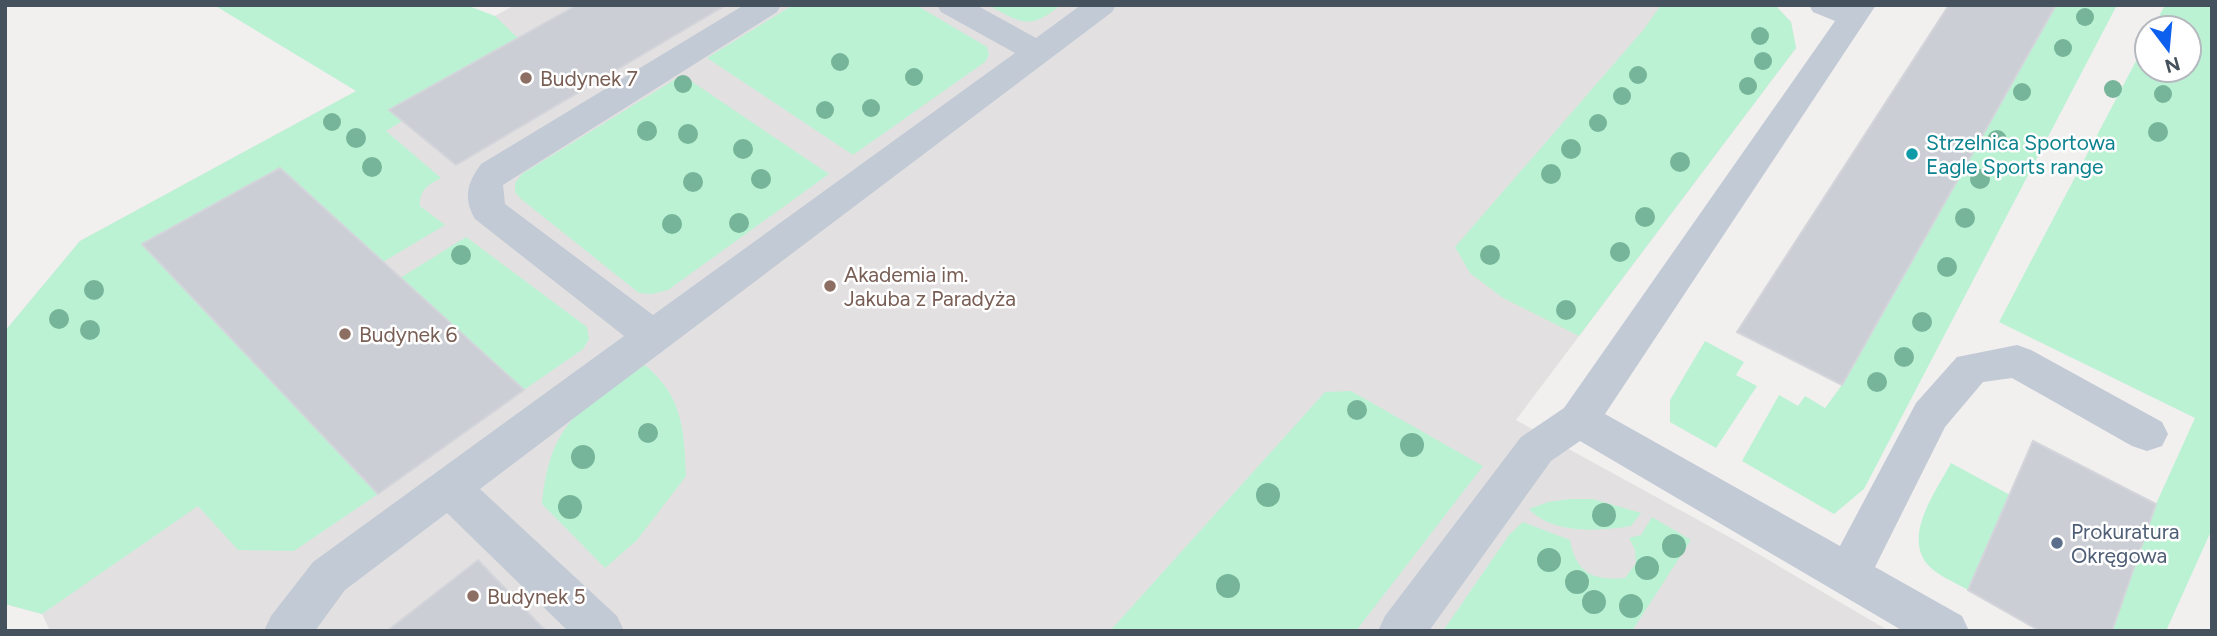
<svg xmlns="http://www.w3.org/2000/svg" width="2217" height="636" viewBox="0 0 2217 636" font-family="Figtree,sans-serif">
  <rect width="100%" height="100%" fill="#f2efef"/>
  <path fill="#e3e0e1" d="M515,5H1775L1791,22L1796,48L1516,420L1731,538L1889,631H50L42,614L5,604V331L80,241Z"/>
  <path fill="#bbf2d4" d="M214,5H466L495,16L518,38L389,110L402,121L386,131L441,178C428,185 419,190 420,206L445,225L383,262L280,168L143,244L378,494L294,551L238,550L198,506L42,614L5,604V331L80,241L356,91Z
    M793,5H916L987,47L989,55L985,62L853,155L707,58Z
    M988,5H1061C1028,31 1022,23 988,5Z
    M1661,5H1775L1791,22L1796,48L1579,336L1503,298L1470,273L1455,247L1644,29Z
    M2056,5H2117L1864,489L1834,514L1742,461L1779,395L1798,406L1805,396L1825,408L1842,385Z
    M2165,5H2212V529L2166,631H2112L2156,504L2195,418L1999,322L2147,40V70H2189V28H2153Z
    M682,75L829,174L668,290L652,294L639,293L521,199L515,192V183L522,174Z
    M466,237L587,327L589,339L583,349L524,390L400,278Z
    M1705,341L1744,362L1736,375L1757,386L1716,448L1670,422V400Z
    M645,365C683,397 684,429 686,476L637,540L605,568L542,504C550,421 581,408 645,365Z
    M1351,391L1483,466L1356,631H1110L1325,392Z
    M1951,463L2010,495L1968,590C1956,583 1936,575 1927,564C1903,534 1937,490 1951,463Z
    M1570,499H1593L1641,513L1631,526C1600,531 1553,535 1529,509L1548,502Z
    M1652,517L1691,540L1632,631H1443L1509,535L1523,522L1570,540C1576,573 1593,581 1625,578L1636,563L1635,550L1629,538L1641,535Z"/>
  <path fill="#cbced4" stroke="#d3d5db" stroke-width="2" d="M577,5H726L456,165L389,110Z
    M1949,5H2056L1842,385L1737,332Z
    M280,168L524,390L378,494L142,244Z
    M2033,441L2156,504L2112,631H2040L1968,590Z
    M478,560L546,631H387Z"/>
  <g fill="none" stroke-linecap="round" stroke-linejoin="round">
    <path fill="#c2cad5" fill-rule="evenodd" d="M744,5H781L777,12L503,185L505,204L653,315L1015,53L941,12L937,5H976L1036,38L1081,5H1116L1112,12L480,489L617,616L624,631H568L447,513L345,590L315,631H264L271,616L313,562L624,336L475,219C463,198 467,183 481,164Z
      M1809,5H1876L1605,414L1840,546L1916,403L1957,357L2017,345L2031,350L2162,422L2168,434L2162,446L2147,451L2132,446L2012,378L1983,382L1945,427L1875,567L1962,616L1969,631H1903L1580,441L1551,461L1429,631H1378L1385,616L1521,437L1564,408L1835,21L1813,12Z"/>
  </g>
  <g fill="#76b599">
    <circle cx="2085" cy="17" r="9"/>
    <circle cx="1760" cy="36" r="9"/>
    <circle cx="2063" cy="48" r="9"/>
    <circle cx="1763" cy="61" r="9"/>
    <circle cx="840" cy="62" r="9"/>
    <circle cx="1638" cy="75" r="9"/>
    <circle cx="914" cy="77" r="9"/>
    <circle cx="683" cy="84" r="9"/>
    <circle cx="1748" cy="86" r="9"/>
    <circle cx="2113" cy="89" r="9"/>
    <circle cx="2022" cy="92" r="9"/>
    <circle cx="2163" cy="94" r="9"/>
    <circle cx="1622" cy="96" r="9"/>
    <circle cx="871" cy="108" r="9"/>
    <circle cx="825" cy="110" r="9"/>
    <circle cx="332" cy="122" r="9"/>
    <circle cx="1598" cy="123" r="9"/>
    <circle cx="647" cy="131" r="10"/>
    <circle cx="2158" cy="132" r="10"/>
    <circle cx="688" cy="134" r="10"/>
    <circle cx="356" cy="138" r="10"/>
    <circle cx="1997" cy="140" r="10"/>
    <circle cx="743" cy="149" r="10"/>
    <circle cx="1571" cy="149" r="10"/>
    <circle cx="1680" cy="162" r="10"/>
    <circle cx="372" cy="167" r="10"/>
    <circle cx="1551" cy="174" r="10"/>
    <circle cx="761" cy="179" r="10"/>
    <circle cx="1980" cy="179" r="10"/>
    <circle cx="693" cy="182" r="10"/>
    <circle cx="1645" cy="217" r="10"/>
    <circle cx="1965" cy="218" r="10"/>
    <circle cx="739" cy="223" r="10"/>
    <circle cx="672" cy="224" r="10"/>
    <circle cx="1620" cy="252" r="10"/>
    <circle cx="461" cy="255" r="10"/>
    <circle cx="1490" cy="255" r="10"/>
    <circle cx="1947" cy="267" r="10"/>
    <circle cx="94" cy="290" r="10"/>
    <circle cx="1566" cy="310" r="10"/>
    <circle cx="59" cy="319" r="10"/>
    <circle cx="1922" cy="322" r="10"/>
    <circle cx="90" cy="330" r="10"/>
    <circle cx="1904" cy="357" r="10"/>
    <circle cx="1877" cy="382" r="10"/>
    <circle cx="1357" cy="410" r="10"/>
    <circle cx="648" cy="433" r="10"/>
    <circle cx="1412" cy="445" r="12"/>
    <circle cx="583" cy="457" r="12"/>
    <circle cx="1268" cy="495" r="12"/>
    <circle cx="570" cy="507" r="12"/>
    <circle cx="1604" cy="515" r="12"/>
    <circle cx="1674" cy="546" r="12"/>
    <circle cx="1549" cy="560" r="12"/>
    <circle cx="1647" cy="568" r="12"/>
    <circle cx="1577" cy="582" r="12"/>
    <circle cx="1228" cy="586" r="12"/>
    <circle cx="1594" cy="602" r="12"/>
    <circle cx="1631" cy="606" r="12"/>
  </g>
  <g fill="#8d6e63" stroke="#fff" stroke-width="2.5">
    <circle cx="526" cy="78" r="7"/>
    <circle cx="830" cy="286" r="7"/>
    <circle cx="345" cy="334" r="7"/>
    <circle cx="473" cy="596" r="7"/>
  </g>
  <circle fill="#0f9aa8" stroke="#fff" stroke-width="2.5" cx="1912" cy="154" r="7"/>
  <circle fill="#5c6f8a" stroke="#fff" stroke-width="2.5" cx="2057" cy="543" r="7"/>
  <g text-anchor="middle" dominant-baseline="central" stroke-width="5" stroke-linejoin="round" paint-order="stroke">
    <g font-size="21" fill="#785e54" stroke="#fff" text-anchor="start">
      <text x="540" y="78">Budynek 7</text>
      <text x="844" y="274">Akademia im.<tspan x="844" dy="24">Jakuba z Paradyża</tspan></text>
      <text x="359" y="334">Budynek 6</text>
      <text x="487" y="596">Budynek 5</text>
    </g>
    <g font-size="21" fill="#0d838f" stroke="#fff" text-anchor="start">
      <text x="1926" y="142">Strzelnica Sportowa<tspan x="1926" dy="24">Eagle Sports range</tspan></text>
    </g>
    <g font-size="21" fill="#4e5e75" stroke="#fff" text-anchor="start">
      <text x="2071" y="531">Prokuratura<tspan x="2071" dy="24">Okręgowa</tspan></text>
    </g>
  </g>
  <rect width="2217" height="636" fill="none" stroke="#46515e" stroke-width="14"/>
  <g transform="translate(2168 49) rotate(164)"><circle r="33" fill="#ffffff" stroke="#b5b9bf" stroke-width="2"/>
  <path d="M0-5L12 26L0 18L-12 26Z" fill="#0d60ee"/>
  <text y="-10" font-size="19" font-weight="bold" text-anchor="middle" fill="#46515e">N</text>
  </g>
</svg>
